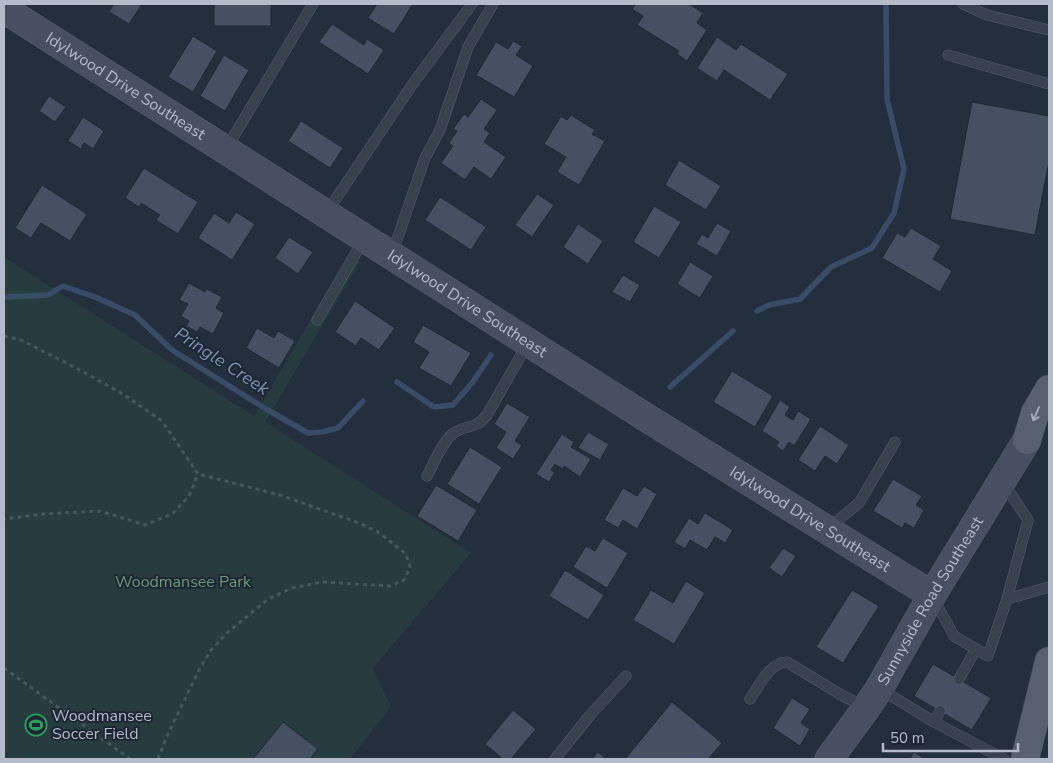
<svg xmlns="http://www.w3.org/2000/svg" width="1053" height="763" viewBox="0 0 1053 763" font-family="'Nunito Sans',sans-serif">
  <rect width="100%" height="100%" fill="#242f3e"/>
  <path fill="#263c3f" d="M349,255L360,262L265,422L471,553L373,668L391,707L350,759H4V257L254,416Z"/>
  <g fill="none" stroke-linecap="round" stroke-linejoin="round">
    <path stroke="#394c67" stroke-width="5.5" d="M4,297L48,295L63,286L95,297L135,315L172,350L266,409L308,433L322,432L338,428L363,401
      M757,311L769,305L800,299L831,267L872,248L894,213L904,169L887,99L886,4
      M397,382L434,407L453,405L472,383L491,355
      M670,387L733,331"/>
  </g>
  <path fill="#455162" stroke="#1f2835" d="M114,4H142L129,24L109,12Z
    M214,4H271V26H214Z
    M377,4H413L394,34L368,18Z
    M636,4H689L703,13L697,23L707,30L687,61L677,54L679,51L637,25L643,16L632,9Z
    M332,24L364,45L367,39L384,50L368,74L319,42Z
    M193,36L217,51L193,92L168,77Z
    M717,37L736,50L741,44L788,74L770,100L724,70L717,81L697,68Z
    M513,41L522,46L516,55L533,66L514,97L476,75L496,42L508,49Z
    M224,55L249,70L225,111L200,96Z
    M49,96L66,107L55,122L39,111Z
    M481,99L497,110L484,129L490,133L484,142L506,157L491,179L474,167L465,180L441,163L453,146L449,143L457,131L453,129L464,114L468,117Z
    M972,102L1049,116V161L1035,235L950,219Z
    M571,115L595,130L592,134L605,141L579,185L557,172L566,157L544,144L561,116L567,120Z
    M83,117L104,131L93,149L84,143L81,149L68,141Z
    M301,121L343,148L330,168L288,141Z
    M679,160L721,186L706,210L665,185Z
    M144,168L198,202L178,234L156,220L160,215L141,203L139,207L125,198Z
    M42,185L87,214L70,241L41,223L31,238L15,228Z
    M537,194L554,205L532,237L515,225Z
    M440,197L486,227L471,250L425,220Z
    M654,206L681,222L659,258L633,242Z
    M236,212L255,224L232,260L198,238L214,213L229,223Z
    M717,223L731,231L717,256L696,244L702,234L708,238Z
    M578,224L603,241L588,264L563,247Z
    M911,228L941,246L933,259L952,271L940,292L882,258L897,233L905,237Z
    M289,237L313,252L298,274L275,258Z
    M690,262L713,276L700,298L677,284Z
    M623,275L640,285L630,302L612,292Z
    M189,283L205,292L207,289L222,297L216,308L224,313L213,334L200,327L197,332L186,326L189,321L181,316L188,304L179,300Z
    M355,301L395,328L379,350L361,338L356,346L335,332Z
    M423,325L471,353L451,386L419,368L429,352L413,342Z
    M257,328L274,338L278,331L295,341L279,368L246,348Z
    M732,371L773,396L755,427L713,402Z
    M780,400L790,407L785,415L793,420L798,411L811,419L794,446L789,442L783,451L776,446L779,442L762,431Z
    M507,403L530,417L515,441L522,445L513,459L496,448L506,432L494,424Z
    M820,426L849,445L837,464L825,456L815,471L798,460Z
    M588,432L609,444L600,460L578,448Z
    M562,434L574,442L571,447L591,459L580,477L564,466L562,469L555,464L551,470L555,472L549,482L536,474Z
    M470,447L502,467L479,504L447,484Z
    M893,479L922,496L916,505L924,510L914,528L905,523L902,528L873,511Z
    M436,485L477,510L458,541L417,516Z
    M644,486L657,494L637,529L623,520L618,528L604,520L623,488L637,496Z
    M705,513L733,530L725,543L715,537L707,550L690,540L685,549L674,542L689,518L698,524Z
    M603,538L628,553L607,588L573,567L586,546L595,551Z
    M783,548L796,556L782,577L769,568Z
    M565,570L604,595L588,620L549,596Z
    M686,581L705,593L674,644L633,620L651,590L673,603Z
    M852,590L879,606L843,663L816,647Z
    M933,664L991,698L972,730L914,696Z
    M792,698L810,709L801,723L810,729L800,746L773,728Z
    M672,702L722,743L708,759H625Z
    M513,710L536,729L511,759H503L485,744Z
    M283,722L318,749L310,759H253Z
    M598,752L606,759H592Z
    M914,752L925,759H910Z"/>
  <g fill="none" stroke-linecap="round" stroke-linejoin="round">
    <g stroke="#565f6c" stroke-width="11">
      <path id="lane" d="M963,4L987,15L1049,30
        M948,55L1049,84
        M226,149L313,4
        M327,212L412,85L472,4
        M392,254L425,158L440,130L468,47L493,4
        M317,320L364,239
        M427,476C433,465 443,440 454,433C467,424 475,430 487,415L528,343
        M1004,484L1028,520L1007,599
        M827,529L859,503L895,442
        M934,599L954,636L988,656L1007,599L1049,587
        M959,679L976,649
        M880,689L934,722L1004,759
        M750,699C759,686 770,662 787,662L843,696L866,707
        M934,722L940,711
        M555,759L591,714L626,676"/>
    </g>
    <g stroke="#565f6c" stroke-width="29">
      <g id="secondary">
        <path id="s1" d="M4,9L647,418L932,595"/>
        <path id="s2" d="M829,759L867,707L879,689L932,595L1027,440"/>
      </g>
    </g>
    <g stroke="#414a57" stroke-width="29">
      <path id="primary" d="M1027,440L1035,413L1049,389
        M1025,759L1049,661"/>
    </g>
    <path stroke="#44595c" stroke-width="3" stroke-dasharray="4 4" stroke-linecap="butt" d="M4,336L21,340L78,369L123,394L162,421L198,474L189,496L172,514L145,525L100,511L43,514L4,519
      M4,668L130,759
      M158,759L167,736L199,670L211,650L227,633L268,599L292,588L322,582L390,586L404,580L410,567L406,554L378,532L359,523L280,495L198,474"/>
    <use href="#lane" stroke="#38414e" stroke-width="10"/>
    <use href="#secondary" stroke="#465061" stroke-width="28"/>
    <use href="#primary" stroke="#56606e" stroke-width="28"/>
  </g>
  <defs><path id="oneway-shaft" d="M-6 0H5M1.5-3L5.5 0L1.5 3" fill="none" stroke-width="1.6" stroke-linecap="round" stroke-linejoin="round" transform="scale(1.25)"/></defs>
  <use stroke="#a1aab7" href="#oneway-shaft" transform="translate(1036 414) rotate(114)"/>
  <defs>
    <g id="stadium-ring" transform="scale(1.125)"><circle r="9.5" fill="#1d2633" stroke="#2e9e5b" stroke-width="1.5"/><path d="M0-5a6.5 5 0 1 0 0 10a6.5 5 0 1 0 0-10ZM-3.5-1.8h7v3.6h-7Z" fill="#2e9e5b"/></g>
  </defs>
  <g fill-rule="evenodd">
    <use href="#stadium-ring" x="36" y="725"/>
  </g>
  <g text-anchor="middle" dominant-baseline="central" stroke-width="4" stroke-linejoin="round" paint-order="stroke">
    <g font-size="16" fill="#b4bcc9" stroke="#1d2633">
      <text stroke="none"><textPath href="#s1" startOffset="144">Idylwood Drive Southeast</textPath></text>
      <text stroke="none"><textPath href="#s1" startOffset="549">Idylwood Drive Southeast</textPath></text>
      <text stroke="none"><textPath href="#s1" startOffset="954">Idylwood Drive Southeast</textPath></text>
      <text stroke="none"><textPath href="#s2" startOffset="188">Sunnyside Road Southeast</textPath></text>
    </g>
    <g font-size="16" fill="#6b9a76" stroke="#1d2633">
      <text x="183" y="582">Woodmansee Park</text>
    </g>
    <g font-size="16" fill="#b4bcc9" stroke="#1d2633" text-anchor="start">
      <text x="52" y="716">Woodmansee<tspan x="52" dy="18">Soccer Field</tspan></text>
    </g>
    <g font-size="18" font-style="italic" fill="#7c92b1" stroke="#1d2633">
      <text transform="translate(222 361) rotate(33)">Pringle Creek</text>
    </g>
  </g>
  <rect width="1053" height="763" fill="none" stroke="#b4bcc9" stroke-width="10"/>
  <path d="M883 743v8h135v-8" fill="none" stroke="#b4bcc9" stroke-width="2.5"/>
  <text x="890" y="743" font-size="15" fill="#b4bcc9" stroke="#1d2633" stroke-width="4" paint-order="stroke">50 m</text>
</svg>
